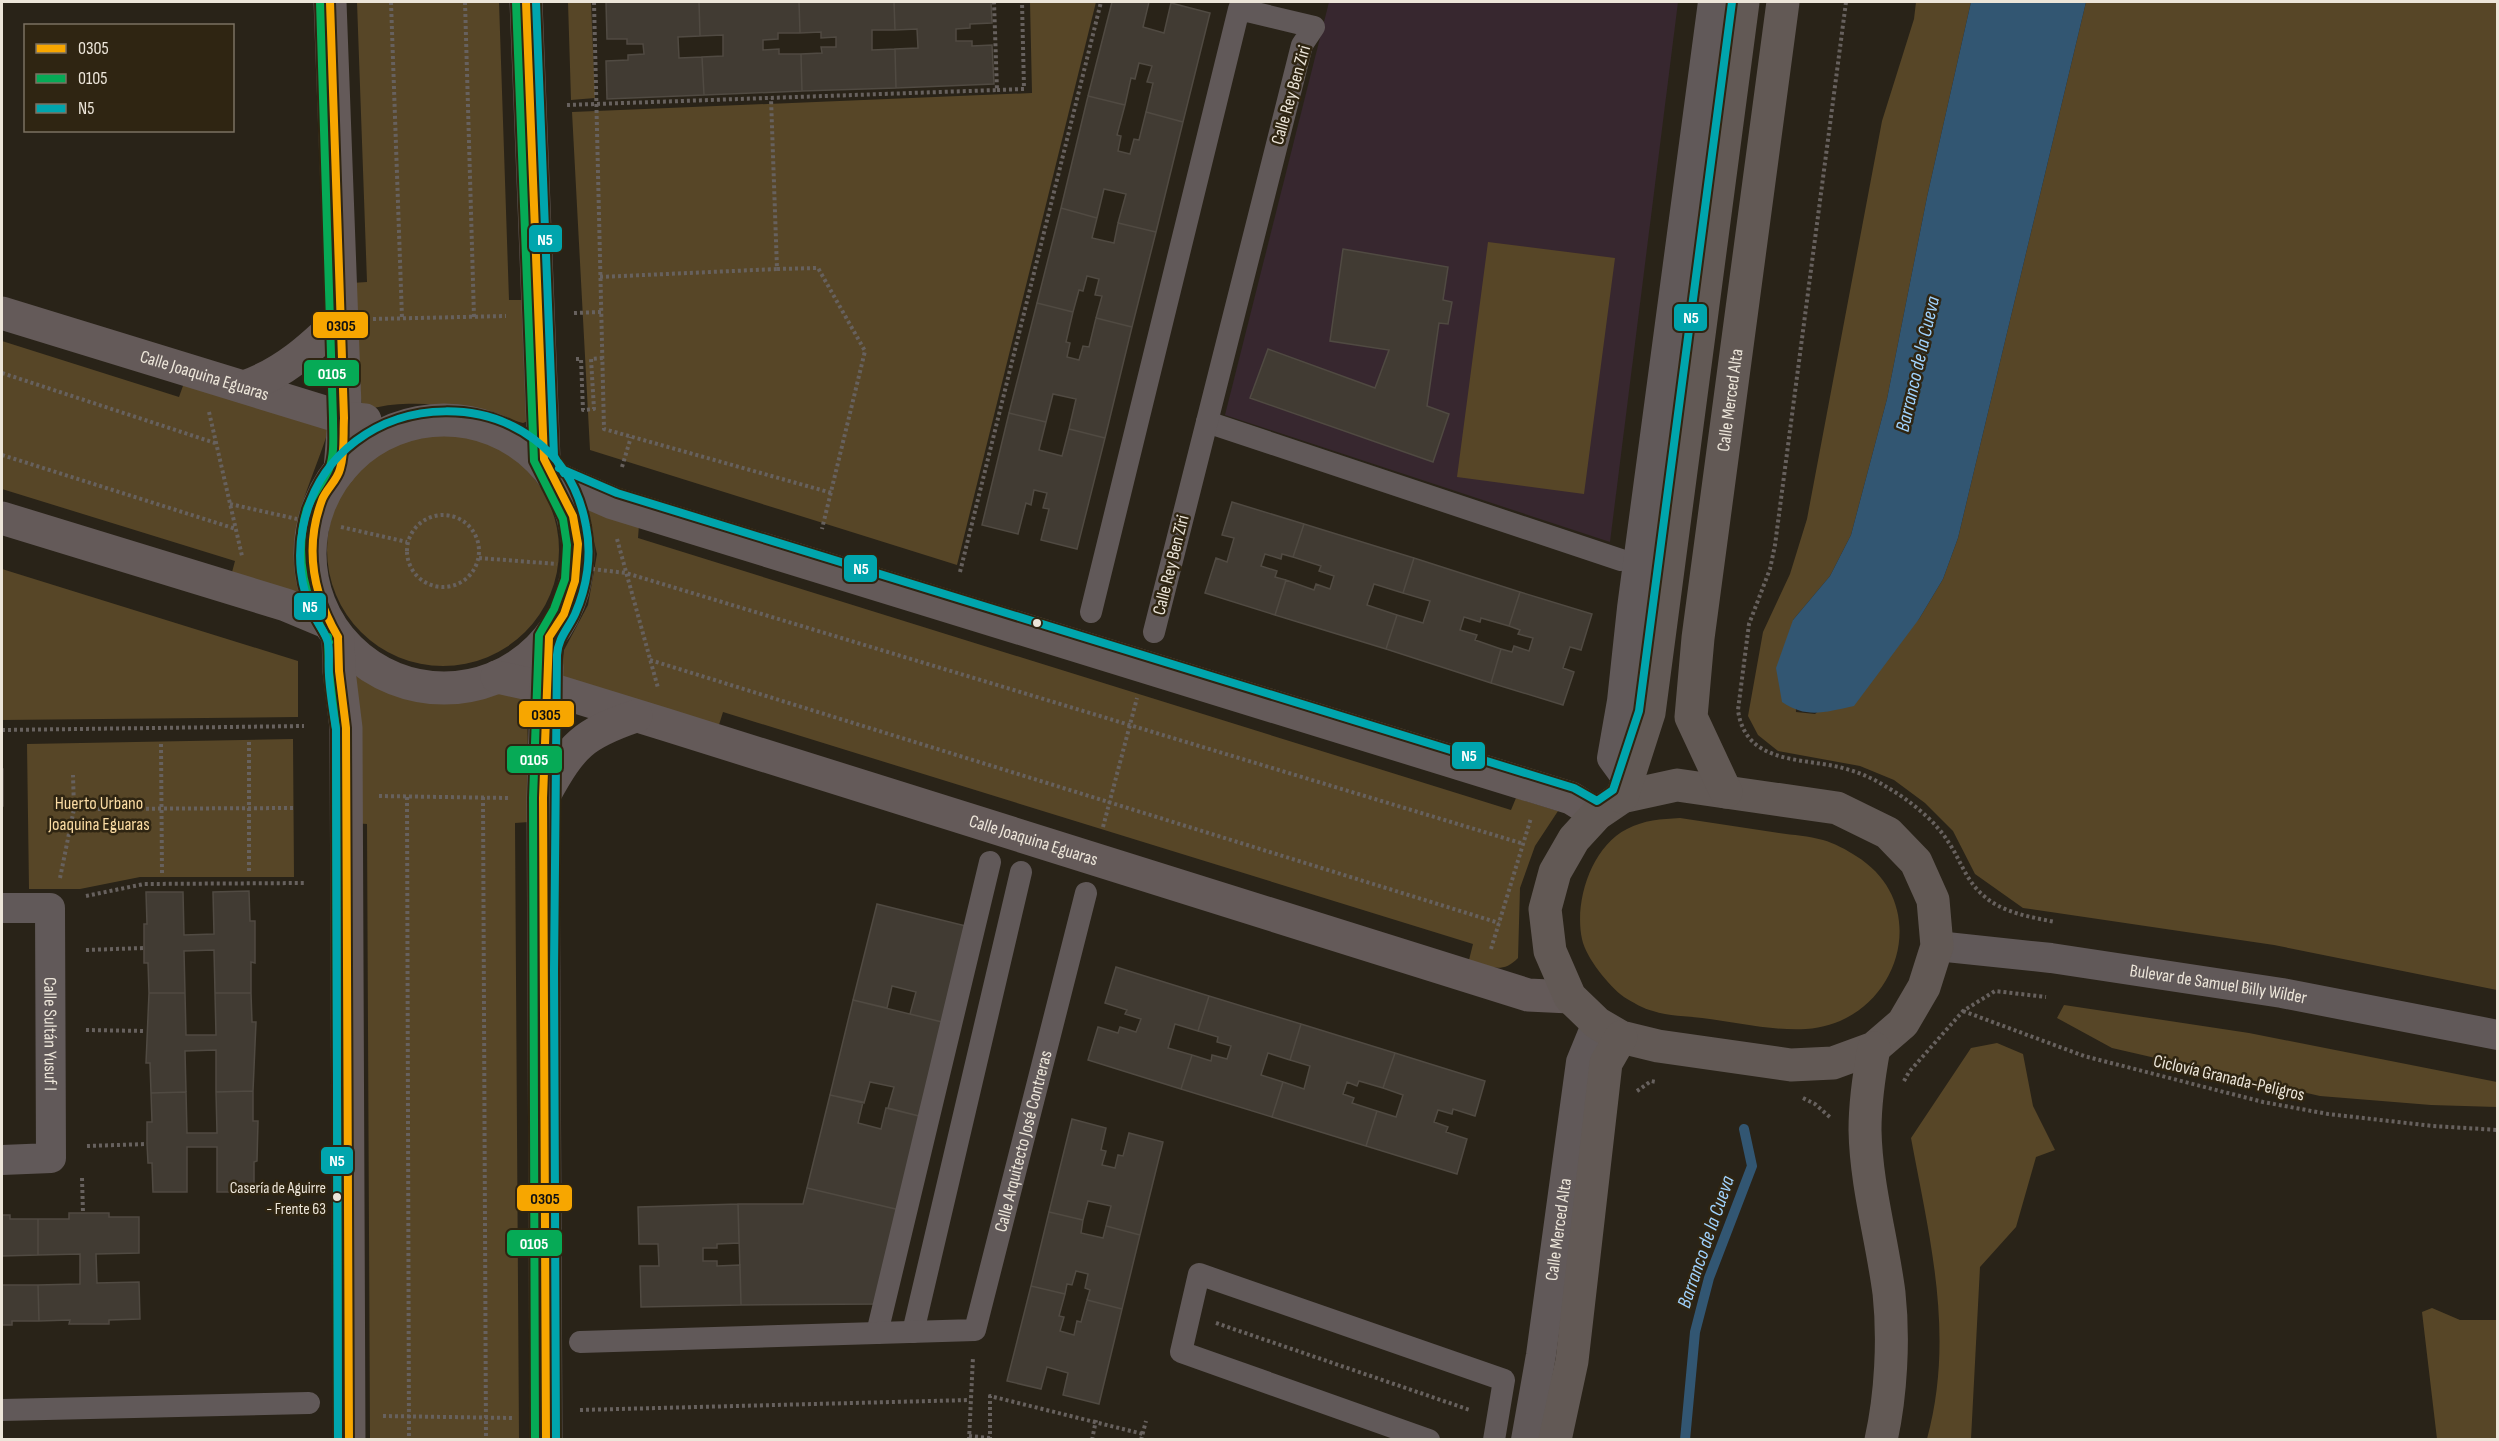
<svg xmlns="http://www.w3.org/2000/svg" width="2499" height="1441" viewBox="0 0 2499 1441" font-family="'Sofia Sans Condensed',sans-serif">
  <rect width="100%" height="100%" fill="#292318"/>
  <path fill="#37272f" d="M1329,2H1678L1610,542L1225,415Z"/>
  <path fill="#574627" d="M357,2H499L509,300H524L528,421L523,423C483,412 445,402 403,404C390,404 375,408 362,410L351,283L367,282Z
    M568,2H591L595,98L571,100Z
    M1030,2H1096L957,565L590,450L572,112L1032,93Z
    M1916,2H1971L1927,197L1887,399L1851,535L1830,576L1793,620L1796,712L1815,714L1919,619L1943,579L1958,538L2086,2H2497V990L2274,945L2023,908L1975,874L1953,831L1925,803L1894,780L1860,766L1778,751L1758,735L1748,716L1763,632L1790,574L1807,519L1882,121L1914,19Z
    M1488,242L1615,258L1584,494L1457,477Z
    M2,341L179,397L184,383L329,428C321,455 309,481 301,508C292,537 297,569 302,598L231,576L235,561L2,489Z
    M327 550a116 116 0 1 1 232 0a116 116 0 1 1-232 0Z
    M586,508L639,525L638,538L1511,810L1516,798L1558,811L1535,846L1520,888L1518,958C1502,975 1488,966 1469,960L1473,944L723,712L718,728L561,679L564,650L588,605L597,554Z
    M2,569L298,661V717L2,720Z
    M353,668L394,692L432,701L474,697L501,689L527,697L529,822L515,823L519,1439H370L367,824L353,823Z
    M293,739L294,877H140L80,889H29L27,744Z
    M1680,818C1713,823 1746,828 1779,833C1793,835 1809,836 1823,840C1834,843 1847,850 1856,856C1936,905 1898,1023 1806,1029C1772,1031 1736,1022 1702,1018C1687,1016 1668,1016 1653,1011C1644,1009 1632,1002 1624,997C1609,986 1586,958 1582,939C1574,902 1591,847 1627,829C1644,820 1661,819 1680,818Z
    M2064,1005L2249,1033L2497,1082V1107L2431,1105L2320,1096L2112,1048L2057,1018Z
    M1997,1043L2023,1054L2033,1106L2055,1150L2036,1157L2016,1227L1980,1267L1971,1439H1927C1955,1336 1930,1240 1911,1138L1971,1048Z
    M2432,1308L2460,1320H2497V1439H2437L2422,1312Z"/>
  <path fill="#325672" d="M1971,2H2086L1958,538L1943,579L1919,619L1854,706C1825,712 1807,719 1782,702L1776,668L1793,620L1830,576L1851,535L1887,399L1927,197Z"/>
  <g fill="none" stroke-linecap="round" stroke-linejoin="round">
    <path stroke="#325672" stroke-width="10" d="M1685,1440L1695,1332L1709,1278L1752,1166L1744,1129"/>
  </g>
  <path fill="#413b33" stroke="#504a42" stroke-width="1.5" d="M606,2H699L700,36L678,37L679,58L702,57L704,95L607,99L606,61L628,60V55L644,54L643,44H627V39H607Z
    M699,2H799L800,33H778V39L763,40V50L779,49V54H801L802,91L704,95L702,57L723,56V35L700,36Z
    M799,2H894L895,30H872V50L895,49L896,88L802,91L801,54L822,53L821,47H836V37L821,38V32L800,33Z
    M894,2H991L992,23L970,24V28L956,29V41H972V46L992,45L994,84L896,88L895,49L918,48L917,29L895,30Z
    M1112,2H1149L1143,27L1164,33L1171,3L1210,13L1183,122L1146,112L1153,83L1147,82L1152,66L1139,63L1135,79L1131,78L1125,105L1088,96Z
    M1088,96L1125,105L1117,135L1121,136L1118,151L1130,154L1134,139L1139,140L1146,112L1183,122L1156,232L1118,223L1126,194L1104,189L1097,218L1061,208Z
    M1061,208L1097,218L1092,238L1114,243L1118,223L1156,232L1132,327L1096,318L1102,296L1095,295L1099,279L1087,276L1083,291L1079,290L1073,312L1037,303Z
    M1343,249L1448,267L1443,300L1452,302L1448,324L1439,323L1427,406L1449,414L1433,462L1250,398L1268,349L1375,388L1389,350L1330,341Z
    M1037,303L1073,312L1066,342L1070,343L1067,357L1079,360L1083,346L1089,347L1096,318L1132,327L1105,438L1069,429L1076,399L1053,394L1046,422L1009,413Z
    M1009,413L1046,422L1039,450L1062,456L1069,429L1105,438L1077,549L1041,540L1049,509L1043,508L1047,493L1034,490L1031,505L1026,503L1018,534L982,525Z
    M1232,502L1304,524L1293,557L1282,554L1281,559L1265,554L1261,566L1277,571L1275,577L1286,580L1275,615L1205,593L1216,558L1227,562L1234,538L1222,535Z
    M1304,524L1414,558L1403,593L1374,584L1367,605L1397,615L1386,649L1275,615L1286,580L1314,590L1316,584L1330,589L1334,576L1319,571L1321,566L1293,557Z
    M1414,558L1520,592L1509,626L1481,618L1480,622L1464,617L1460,630L1477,635L1475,640L1501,649L1491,683L1386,649L1397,615L1423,623L1430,601L1403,593Z
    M1520,592L1592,614L1581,650L1570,647L1563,668L1574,672L1563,705L1491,683L1501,649L1512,652L1514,646L1529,651L1533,638L1518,634L1520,630L1509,626Z
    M2,769H3V806H2Z
    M249,891L250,921H255V963L251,962V993H215L214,950L184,951L185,993H149L148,963H144V924H147L146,892H183L184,935L214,934L213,892Z
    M877,904L970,927L946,1023L910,1014L916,992L892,986L887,1008L853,1000Z
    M1116,967L1209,996L1198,1031L1175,1024L1168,1048L1192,1055L1181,1089L1088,1060L1098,1027L1118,1033L1120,1027L1136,1032L1141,1019L1125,1014L1127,1010L1105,1003Z
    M149,993H185L186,1035H216L215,993H251L252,1022H256L253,1091L216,1092V1050L185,1051L186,1092L151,1093L150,1063H146Z
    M1209,996L1301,1024L1290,1060L1268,1053L1261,1075L1283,1082L1272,1117L1181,1089L1192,1055L1211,1061L1212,1055L1227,1059L1231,1046L1217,1042L1218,1037L1198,1031Z
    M853,1000L946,1023L923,1117L888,1108L894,1087L870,1082L864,1103L830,1095Z
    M1301,1024L1395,1053L1383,1088L1359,1081L1357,1086L1347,1082L1343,1094L1354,1098L1352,1103L1377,1111L1366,1146L1272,1117L1283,1082L1304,1089L1310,1066L1290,1060Z
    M1395,1053L1485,1081L1475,1116L1453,1109L1452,1114L1438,1110L1434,1122L1448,1127L1446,1132L1467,1139L1457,1174L1366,1146L1377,1111L1396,1117L1403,1095L1383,1088Z
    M253,1091V1121H258L257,1161L254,1162V1192H217V1147H187V1192H153L152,1163H148L147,1144V1122H152L151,1093L186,1092L187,1133H217L216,1092Z
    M830,1095L863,1102L858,1123L881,1129L886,1108L923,1117L900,1210L807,1188Z
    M1072,1119L1106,1128L1101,1150L1106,1151L1102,1165L1115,1168L1118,1155L1123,1156L1129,1133L1163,1142L1140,1235L1106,1226L1111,1206L1088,1201L1083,1220L1049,1212Z
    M807,1188L900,1210L878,1304L741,1305L738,1204H803Z
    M738,1204L739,1243L717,1244V1248H703V1261H717V1266L740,1265L741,1305L641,1307L640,1266H659L658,1244H639L638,1207Z
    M1049,1212L1083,1220L1081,1233L1103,1238L1106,1226L1140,1235L1122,1309L1087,1300L1090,1290L1085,1288L1088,1274L1076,1271L1072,1285L1067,1284L1065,1294L1031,1286Z
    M69,1213H109V1217H139V1253L96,1254L97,1283L139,1282L140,1319L109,1320V1324H69L70,1320L39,1321L38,1285L80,1284V1254L38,1255V1219H69Z
    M2,1215H10V1219H38V1255L2,1256Z
    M2,1285H38L39,1321H12V1325H2Z
    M1031,1286L1065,1294L1059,1316L1064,1317L1060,1331L1074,1335L1077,1321L1081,1322L1087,1300L1122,1309L1099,1404L1063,1395L1068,1373L1047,1367L1041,1389L1007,1381Z"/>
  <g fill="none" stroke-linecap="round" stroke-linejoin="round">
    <path stroke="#67615e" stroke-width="4" stroke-dasharray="3 3" stroke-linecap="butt" d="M391,2L402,318
      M465,2L474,317
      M594,2L604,429L832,493
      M1846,2L1775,545L1770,569L1749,624L1738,710C1745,763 1799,758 1839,767C1855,771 1871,777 1885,786C1908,799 1935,820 1949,843C1961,861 1966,881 1984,896C2003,913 2031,917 2055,922
      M997,90L1024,89L1022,2
      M567,105L997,90L994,2
      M777,269L818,268L865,351L822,529
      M600,277L777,269L771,98
      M574,313L601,312
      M373,319L506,316
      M576,359H581L583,410L594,409L591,359L603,358
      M2,373L215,443
      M209,412L242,556
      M2,455L236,529
      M622,467L631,437
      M230,504L297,519
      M407 551a36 36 0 1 1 72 0a36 36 0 1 1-72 0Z
      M341,527L407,542
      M617,539L658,688
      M479,558L557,564
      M592,569L626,573L1524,844
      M960,572L1101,2
      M650,660L1499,923
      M2,730L304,726
      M249,742V874
      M161,744L162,873
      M379,796L509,798
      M407,797L409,1440
      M483,797L486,1440
      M74,809L294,808
      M1103,827L1137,698
      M60,878L74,809L73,775
      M86,896L144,884L305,883
      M1491,949L1531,818
      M86,950L144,948
      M1963,1011L2084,1056L2263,1102L2328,1114L2433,1126L2498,1130
      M86,1030L146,1031
      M1904,1081L1909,1072L1963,1011L1995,991L2046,997
      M1637,1091L1651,1081L1656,1082
      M1803,1098L1815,1104L1831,1118
      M87,1146L147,1144
      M82,1178L83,1213
      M1216,1323L1470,1410
      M580,1410L970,1400
      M383,1416L513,1418
      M969,1436L990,1438
      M969,1440L973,1357
      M990,1440V1396L1143,1434
      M1092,1440L1096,1420
      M1141,1440L1146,1421"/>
    <g stroke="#615959" stroke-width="22">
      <path d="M1207,422L1621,560"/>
      <path d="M1091,612L1239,9L1314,27L1302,45L1154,632"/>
      <path d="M913,1332L1021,872"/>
      <path d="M877,1333L990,862"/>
      <path id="s1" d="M580,1342L975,1330L1086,893"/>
      <path d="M2,1410L309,1403"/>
      <path d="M1429,1440L1181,1352L1199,1274L1504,1380L1494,1440"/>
    </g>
    <g stroke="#615959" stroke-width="30">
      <path d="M1628,780L1612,758L1622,701L1632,608L1713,2"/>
      <path id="s2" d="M2,908H50L51,1158L2,1160"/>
      <path id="s3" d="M1937,946L2051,958L2282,993L2498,1035"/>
      <path id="s4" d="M1526,1440L1541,1355L1581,1062L1597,1023"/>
    </g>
    <g stroke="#645a59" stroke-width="33">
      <path d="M330,2L345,406L340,470"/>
      <path d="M526,2L544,459"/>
      <path id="s5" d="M2,313L344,418L365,420"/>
      <path d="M244,387C284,373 311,348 341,319"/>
      <circle cx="444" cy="554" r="134"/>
      <path d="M555,478L613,503L1571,798L1597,814"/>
      <path d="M2,518L286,605L329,623"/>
      <path d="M338,637L339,671L346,728L349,1440"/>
      <path id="s6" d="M497,677L547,688L667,725L1528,995L1570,997"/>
      <path d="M545,794C572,745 583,734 636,716"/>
      <path d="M546,1440L543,798L547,667"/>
    </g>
    <g stroke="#625955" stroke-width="33">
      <path d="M1677,785L1837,808L1888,833L1916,862L1933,900L1937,946L1924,987L1903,1023L1874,1048L1833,1063L1791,1065L1658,1046L1621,1037L1597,1023L1570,997L1550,951L1545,909L1555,872L1574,839L1597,814L1622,797Z"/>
      <path id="s7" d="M1726,792L1691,717L1698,638L1783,2"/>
      <path d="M1622,797L1649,713L1743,2"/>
      <path d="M1874,1048C1869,1075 1865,1102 1865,1130C1866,1185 1882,1239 1889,1293C1894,1339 1891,1395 1881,1440"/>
      <path d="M1555,1440L1572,1361L1606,1063L1621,1037"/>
    </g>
    <g stroke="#2f2512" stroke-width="12">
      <path id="bus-1" d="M330,2L344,418C343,435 345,453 340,469C337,481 326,489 322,500C304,548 313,594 338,637
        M526,2L544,459L573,516L578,544L575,581L564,614L549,637L543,798L546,1440
        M338,637L339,671L346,728L349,1440"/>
    </g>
    <g stroke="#2f2512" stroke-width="12">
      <path id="bus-2" d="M320,2L333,418C333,434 335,454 329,469C323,483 313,493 307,509C293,555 305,602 329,642
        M516,2L534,461L563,519L567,545L565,579L554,609L539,635L533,798L535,1440
        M328,637L329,672L336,729L338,1440"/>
    </g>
    <g stroke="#2f2512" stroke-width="12">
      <path id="bus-3" d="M536,2L554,456L564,473
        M559,468L617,493L1574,788L1597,801L1613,790L1639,711L1732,2
        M338,1440L336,729C333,711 330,693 329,675C328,664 330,653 328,643C326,633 318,625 314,615C300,588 297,556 303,527C333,375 558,371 586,526C592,555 587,587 575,614C568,629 558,638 557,655L554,970L556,1440"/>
    </g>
    <use href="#bus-1" stroke="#f7a600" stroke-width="8"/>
    <use href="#bus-2" stroke="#06aa56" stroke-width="8"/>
    <use href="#bus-3" stroke="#00a5ad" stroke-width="8"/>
  </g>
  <g fill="#ece5d9" stroke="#2f2512" stroke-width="2">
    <circle cx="1037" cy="623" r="5"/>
    <circle cx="337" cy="1197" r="5"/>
  </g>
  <g text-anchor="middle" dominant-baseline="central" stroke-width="5" stroke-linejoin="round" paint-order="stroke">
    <g font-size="16" fill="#ece5d9" stroke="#2f2512" text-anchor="end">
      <text x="326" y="1188">Casería de Aguirre<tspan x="326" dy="21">- Frente 63</tspan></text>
    </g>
    <g font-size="18" fill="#ece5d9" stroke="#2f2512">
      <text transform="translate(1291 95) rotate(-74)">Calle Rey Ben Ziri</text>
      <text stroke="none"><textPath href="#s5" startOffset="212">Calle Joaquina Eguaras</textPath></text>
      <text stroke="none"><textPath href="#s7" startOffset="402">Calle Merced Alta</textPath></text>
      <text transform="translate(1171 565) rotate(-76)">Calle Rey Ben Ziri</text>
      <text stroke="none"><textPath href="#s6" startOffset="561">Calle Joaquina Eguaras</textPath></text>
      <text stroke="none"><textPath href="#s3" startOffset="284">Bulevar de Samuel Billy Wilder</textPath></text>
      <text stroke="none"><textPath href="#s2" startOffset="174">Calle Sultán Yusuf I</textPath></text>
      <text transform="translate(2229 1078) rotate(13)">Ciclovía Granada-Peligros</text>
      <text stroke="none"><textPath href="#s1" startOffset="590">Calle Arquitecto José Contreras</textPath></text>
      <text stroke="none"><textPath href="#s4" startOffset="213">Calle Merced Alta</textPath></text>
    </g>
    <g font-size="18" fill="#fadba3" stroke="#2f2512">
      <text x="99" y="803">Huerto Urbano<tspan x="99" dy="21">Joaquina Eguaras</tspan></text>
    </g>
    <g font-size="20" font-style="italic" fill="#a0d2fd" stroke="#2f2512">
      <text transform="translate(1918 364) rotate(-77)">Barranco de la Cueva</text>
      <text transform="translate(1706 1242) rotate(-71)">Barranco de la Cueva</text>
    </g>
  </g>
  <g stroke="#2f2512" stroke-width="2">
    <rect x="528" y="224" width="35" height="29" rx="6" fill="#00a5ad"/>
    <rect x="1673" y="303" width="35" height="29" rx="6" fill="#00a5ad"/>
    <rect x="312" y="311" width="57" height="28" rx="6" fill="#f7a600"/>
    <rect x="303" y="359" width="57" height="28" rx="6" fill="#06aa56"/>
    <rect x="843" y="554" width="35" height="29" rx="6" fill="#00a5ad"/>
    <rect x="293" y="592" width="34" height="29" rx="6" fill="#00a5ad"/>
    <rect x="518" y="700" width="57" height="28" rx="6" fill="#f7a600"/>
    <rect x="1451" y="741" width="35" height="29" rx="6" fill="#00a5ad"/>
    <rect x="506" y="745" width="57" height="29" rx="6" fill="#06aa56"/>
    <rect x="320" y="1146" width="34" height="29" rx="6" fill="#00a5ad"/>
    <rect x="516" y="1184" width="57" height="28" rx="6" fill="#f7a600"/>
    <rect x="506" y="1229" width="57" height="28" rx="6" fill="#06aa56"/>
  </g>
  <g font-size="16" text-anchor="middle" font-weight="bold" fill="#fff">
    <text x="545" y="245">N5</text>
    <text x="1691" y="323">N5</text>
    <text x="332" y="379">0105</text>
    <text x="861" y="574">N5</text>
    <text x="310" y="612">N5</text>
    <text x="1469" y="761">N5</text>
    <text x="534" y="765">0105</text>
    <text x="337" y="1166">N5</text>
    <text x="534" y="1249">0105</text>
  </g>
  <g font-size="16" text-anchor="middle" font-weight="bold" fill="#111">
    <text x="341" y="331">0305</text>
    <text x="546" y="720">0305</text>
    <text x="545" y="1204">0305</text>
  </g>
  <rect width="2499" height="1441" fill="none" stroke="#ece5d9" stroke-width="6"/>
  <rect x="24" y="24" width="210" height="108" fill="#2f2512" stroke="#7b7262" stroke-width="1.5"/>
  <rect x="36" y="44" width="30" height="9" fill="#f7a600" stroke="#7b7262" stroke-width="1.5"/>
  <text x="78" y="54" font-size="18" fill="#ece5d9">0305</text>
  <rect x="36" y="74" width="30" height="9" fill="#06aa56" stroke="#7b7262" stroke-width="1.5"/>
  <text x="78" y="84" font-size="18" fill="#ece5d9">0105</text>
  <rect x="36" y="104" width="30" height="9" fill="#00a5ad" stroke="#7b7262" stroke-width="1.5"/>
  <text x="78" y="114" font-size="18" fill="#ece5d9">N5</text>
</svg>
